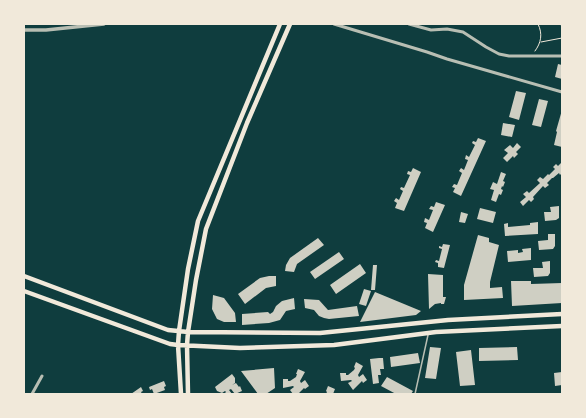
<svg xmlns="http://www.w3.org/2000/svg" width="586" height="418" viewBox="0 0 586 418" font-family="Poppins,sans-serif">
  <rect width="100%" height="100%" fill="#0f3d3e"/>
  <path fill="#cfcfc3" d="M558,64L562,65V79L555,77Z
    M516,91L526,93L519,120L509,117Z
    M539,99L548,101L541,127L532,125Z
    M562,110V147L554,145L557,132L556,131Z
    M503,123L515,125L512,137L501,135Z
    M478,138L486,141L461,196L453,192L455,188L452,187L454,184L457,185L462,173L459,171L461,168L464,170L468,160L465,159L466,155L469,157L475,145L472,143L473,141L476,142Z
    M517,143L521,147L516,152L518,154L514,158L513,156L507,162L503,158L508,153L504,150L510,145L513,148Z
    M562,162V173L560,175L559,173L553,178H552L547,183L549,185L545,188L543,186L533,197L534,199L531,202L529,200L523,206L520,202L526,197L523,194L527,191L529,193L540,183L537,180L540,177L543,179L548,174L549,175L555,169L553,167L556,164L558,166Z
    M413,168L421,172L404,211L395,208L397,203L394,201L396,198L399,200L403,191L400,189L401,187L404,188L410,175L407,174L408,171L411,172Z
    M501,172L506,174L503,181L505,182L503,187L502,186L501,189L503,190L501,195L499,194L496,202L491,200L494,190L490,189L493,182L497,184Z
    M436,202L445,205L433,232L425,228L427,223L424,222L425,218L429,220L433,210L429,209L431,206L434,207Z
    M559,206V218L556,220L545,221L544,212H551L550,207Z
    M480,208L496,212L493,223L477,219Z
    M461,212L468,214L465,223L459,222Z
    M538,222V234L505,236L504,224L508,223V227L530,225V223Z
    M548,234H555V246L553,249L539,250L538,241L548,240Z
    M478,235L489,238V242L499,245L490,282V288L502,287L503,298L464,300V285Z
    M318,238L324,245L297,264L294,272L285,271L286,265L290,258Z
    M443,244L450,245L444,268L438,267V263L435,262L436,260L439,261L442,249L439,248V246L442,247Z
    M531,248V260L508,262L507,251L518,250V253L523,252L522,249Z
    M339,252L344,259L315,279L310,272Z
    M550,261V273L548,276L534,277L533,268H543L542,262Z
    M360,264L366,273L336,294L330,285Z
    M373,265H377L375,290H371Z
    M428,274L443,275V297H446L444,304H441V303L435,304L429,309Z
    M269,276H276V286L266,288L245,304L238,294L260,278Z
    M511,281H531V284L562,283V303L512,306Z
    M364,289L371,291L366,306L359,304Z
    M375,292L421,311L416,315L360,322Z
    M213,295L224,298L235,313L236,322H224L217,319L212,309Z
    M294,298L295,309L286,311L280,320L269,323L242,325V314L268,312L270,314L273,312L276,306L282,301Z
    M304,299L319,300L328,310L357,306L359,316L329,319L324,318L319,316L314,310L305,308Z
    M430,347L441,348L436,379L425,378Z
    M517,347L518,360L479,361V348Z
    M471,350L475,385L460,386L456,352Z
    M418,353L420,363L391,367L390,357Z
    M379,358H383L384,369H380L381,375H378L379,383L373,384L370,359Z
    M356,362L363,366L358,375L359,377L363,374L367,380L363,383L362,381L353,390L348,383L352,381L351,380L341,381L340,373H346V375H348L354,370L355,368L354,367Z
    M274,368L275,388L266,394H258L241,371Z
    M298,369L305,372L300,381L301,383L305,380L309,386L305,389L304,388L298,394H293L290,390L294,387L293,386L283,388V379H288V381H290L296,377L297,374H296Z
    M562,372V385L555,386L554,373Z
    M232,374L235,378V383L232,385L236,383L239,387L240,386L242,391L235,394L231,389L229,390L232,394H224L226,392L225,391L222,393L217,391L215,387Z
    M387,377L413,391L411,394H396L381,386Z
    M164,381L166,386L164,387L165,390L154,394L152,389L150,390L149,387Z
    M328,386L335,389L333,394H326L327,392L326,391Z
    M141,387L143,391L141,392L142,394H131Z"/>
  <g fill="none" stroke-linecap="round" stroke-linejoin="round">
    <path stroke="#f1e9da" stroke-width="1" d="M561,24L562,28
      M541,42L562,38
      M535,51C541,43 543,34 538,24"/>
    <path stroke="#b8beb3" stroke-width="1.5" d="M415,394L428,335"/>
    <path stroke="#b8beb3" stroke-width="3" d="M334,24L427,52L447,59L562,92
      M409,24L431,30L447,29L463,32L486,47L499,54L509,56H562
      M32,394L42,376"/>
    <path stroke="#b8beb3" stroke-width="3.5" d="M24,30H46L104,24"/>
    <path stroke="#f1e9da" stroke-width="4.5" d="M24,276L168,330L188,332L320,333L448,320L562,314
      M24,291L170,344L178,345L240,348L334,345L436,332L562,326
      M181,394L178,345L179,331L188,269L198,221L280,24
      M188,394L187,345L188,332L196,280L206,229L247,123L290,24"/>
  </g>
  <rect width="586" height="418" fill="none" stroke="#f1e9da" stroke-width="50"/>
</svg>
